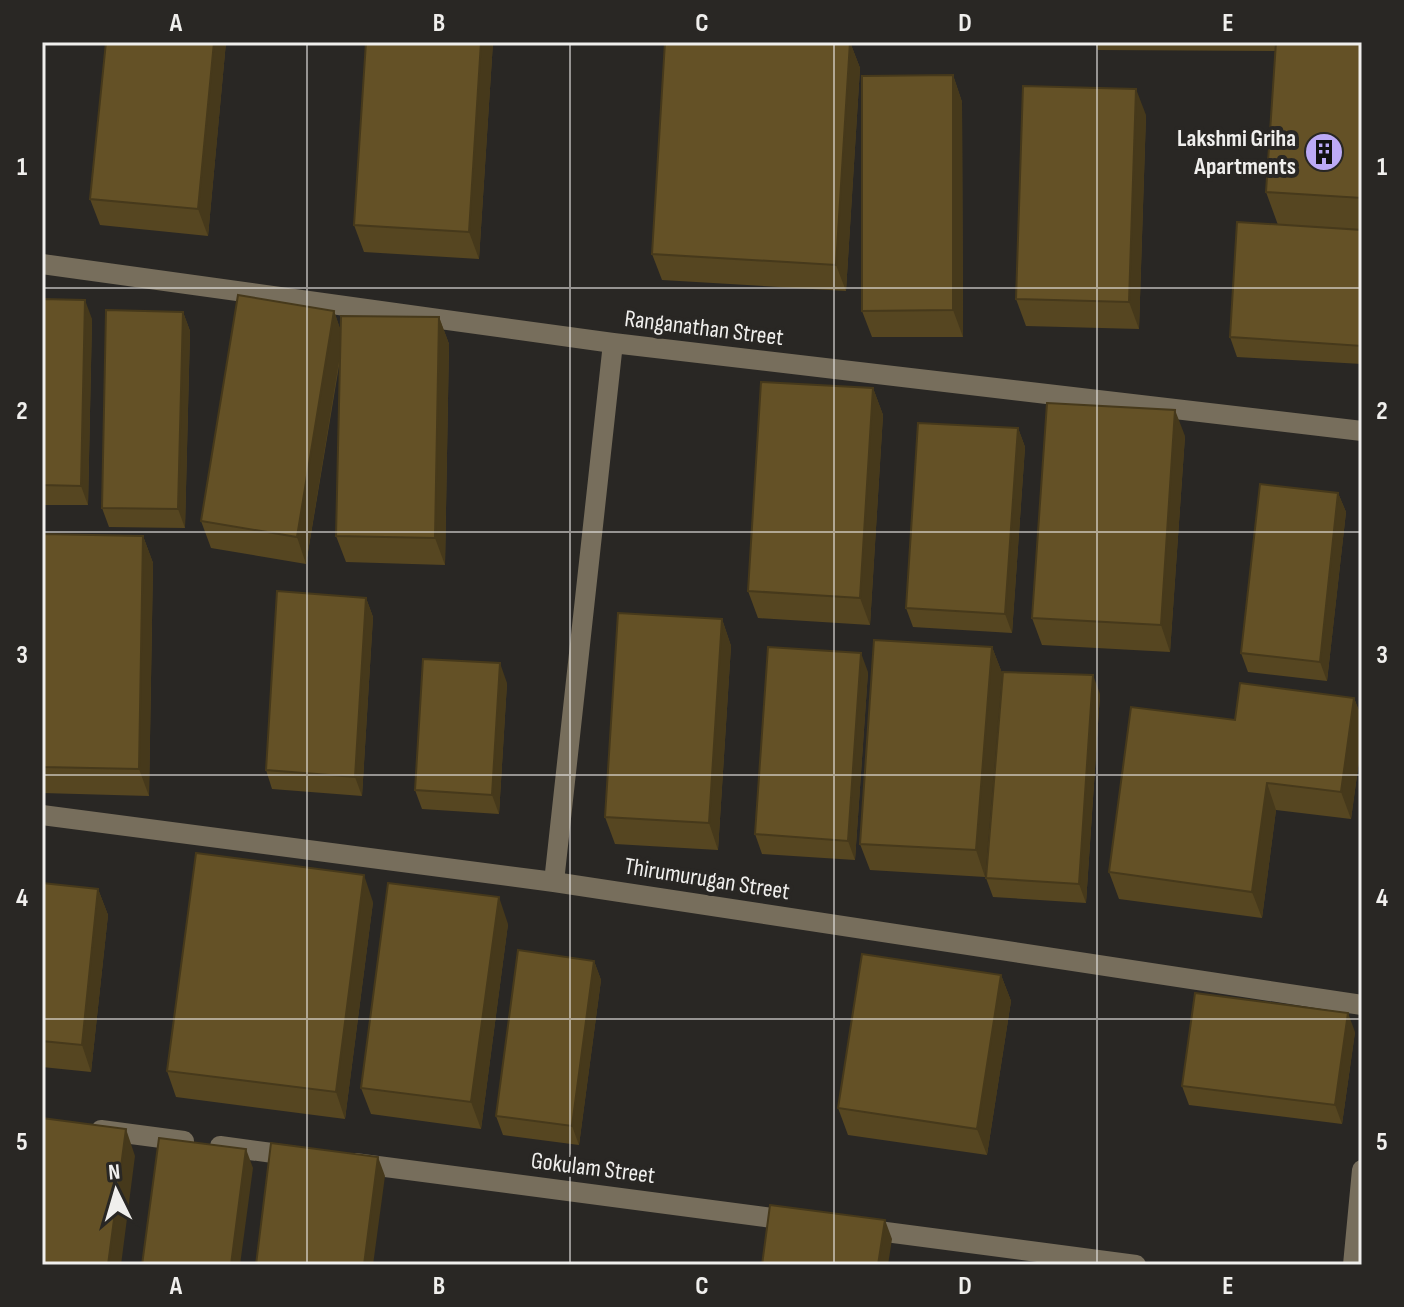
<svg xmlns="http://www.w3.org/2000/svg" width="1404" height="1307" viewBox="0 0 1404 1307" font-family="'Sofia Sans Condensed',sans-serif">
  <rect width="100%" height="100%" fill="#292724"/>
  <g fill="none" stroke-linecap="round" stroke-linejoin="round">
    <path stroke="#776e5c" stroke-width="20" d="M42,264L613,343L1362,431
      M42,815L554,882L1362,1005
      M554,882L613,343
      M101,1130L184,1141
      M220,1146L295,1156
      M355,1163L795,1221
      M863,1229L1136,1265
      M1353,1265L1362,1170"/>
  </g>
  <path fill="#564621" d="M106,42H226L208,236L100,225L90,199Z
    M366,42H493L479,259L364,252L354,225Z
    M850,42L860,68L846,291L662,280L652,254Z
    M1095,42H1362V364L1237,357L1230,337L1278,225L1266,192L1275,51L1098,50Z
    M953,75L962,102L963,337H872L862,311Z
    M1146,115L1139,329L1026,326L1016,299Z
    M42,299L92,319L88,505H42Z
    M334,311L340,329L439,317L449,344L445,565L346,562L336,536L340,360L306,564L211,548L201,521Z
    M183,312L190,331L185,528L109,527L102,508Z
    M873,388L883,415L870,625L758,618L748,591Z
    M1018,428L1025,447L1012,633L913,627L906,608Z
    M1185,436L1170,652L1042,645L1032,618Z
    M1338,493L1346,512L1327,681L1248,672L1241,653Z
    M42,534L143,536L153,563L149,796L42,793Z
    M366,598L373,617L362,796L272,789L266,770Z
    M722,619L731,646L718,850L615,844L605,817Z
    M992,647L1002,673L985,877L870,870L860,844Z
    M868,672L855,860L762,854L755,834Z
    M507,683L499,814L422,809L415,790Z
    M1100,694L1086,903L993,897L986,878Z
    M1354,698L1362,719V739L1351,819L1276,810L1262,918L1119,899L1109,872Z
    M42,883L98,889L108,915L91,1072L42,1067Z
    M373,902L345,1119L176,1097L167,1071Z
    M508,924L481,1129L371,1114L361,1088Z
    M594,961L601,980L579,1145L503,1135L496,1116Z
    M1001,975L1011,1001L987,1155L848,1135L838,1108Z
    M1355,1032L1342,1124L1189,1105L1182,1086Z"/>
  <path fill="#46391b" d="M214,42H226L208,236L198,209Z
    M481,42H493L479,259L469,232Z
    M850,42L860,68L846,291L836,265Z
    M953,75L962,102L963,337L953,310Z
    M1136,89L1146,115L1139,329L1129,302Z
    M85,300L92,319L88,505L81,486Z
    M334,311L343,337L306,564L297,537Z
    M183,312L190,331L185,528L178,509Z
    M439,317L449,344L445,565L435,538Z
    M873,388L883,415L870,625L860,598Z
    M1175,410L1185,436L1170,652L1161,625Z
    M1018,428L1025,447L1012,633L1005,614Z
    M1338,493L1346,512L1327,681L1320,662Z
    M143,536L153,563L149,796L139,769Z
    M366,598L373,617L362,796L355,777Z
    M722,619L731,646L718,850L709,823Z
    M992,647L1002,673L985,877L976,850Z
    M861,653L868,672L855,860L848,841Z
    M500,663L507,683L499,814L492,795Z
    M1093,675L1100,694L1086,903L1079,884Z
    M1354,698L1362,719V739L1351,819L1341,792Z
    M1267,783L1276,810L1262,918L1252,892Z
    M364,875L373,902L345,1119L336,1092Z
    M98,889L108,915L91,1072L82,1045Z
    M499,897L508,924L481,1129L471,1102Z
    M594,961L601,980L579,1145L572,1126Z
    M1001,975L1011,1001L987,1155L977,1129Z
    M1348,1013L1355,1032L1342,1124L1335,1105Z
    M126,1129L135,1156L121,1265H108Z
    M246,1149L253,1168L240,1265H231Z
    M378,1157L385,1176L373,1265H364Z
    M885,1220L892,1239L888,1265H878Z"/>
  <path fill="#645126" stroke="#46391b" stroke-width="2" d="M106,42H214L198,209L90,199Z
    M366,42H481L469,232L354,225Z
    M665,42H850L836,265L652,254Z
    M1276,42H1362V198L1266,192Z
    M953,75V310L862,311V76Z
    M1023,86L1136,89L1129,302L1016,299Z
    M1237,222L1362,230V346L1230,337Z
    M238,295L334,311L297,537L201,521Z
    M42,299L85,300L81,486L42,485Z
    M106,310L183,312L178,509L102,508Z
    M341,316L439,317L435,538L336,536Z
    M761,382L873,388L860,598L748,591Z
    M1047,403L1175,410L1161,625L1032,618Z
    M918,423L1018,428L1005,614L906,608Z
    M1260,484L1338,493L1320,662L1241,653Z
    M42,534L143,536L139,769L42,767Z
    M277,591L366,598L355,777L266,770Z
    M618,613L722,619L709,823L605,817Z
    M874,640L992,647L976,850L860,844Z
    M768,647L861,653L848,841L755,834Z
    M423,659L500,663L492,795L415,790Z
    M1003,672L1093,675L1079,884L986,878Z
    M1240,683L1354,698L1341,792L1267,783L1252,892L1109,872L1131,707L1235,720Z
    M196,853L364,875L336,1092L167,1071Z
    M42,883L98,889L82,1045L42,1041Z
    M388,883L499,897L471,1102L361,1088Z
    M518,950L594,961L572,1126L496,1116Z
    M862,954L1001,975L977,1129L838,1108Z
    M1195,993L1348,1013L1335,1105L1182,1086Z
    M42,1118L126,1129L108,1265H42Z
    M159,1138L246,1149L231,1265H142Z
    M271,1143L378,1157L364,1265H256Z
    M770,1205L885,1220L878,1265H762Z"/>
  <path fill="none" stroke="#f0efed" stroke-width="2" stroke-opacity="0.55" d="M307,42V1265M570,42V1265M834,42V1265M1097,42V1265M42,288H1362M42,532H1362M42,775H1362M42,1019H1362"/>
  <defs>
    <g id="building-disc" transform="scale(2)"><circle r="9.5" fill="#bcaaf6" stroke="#292724"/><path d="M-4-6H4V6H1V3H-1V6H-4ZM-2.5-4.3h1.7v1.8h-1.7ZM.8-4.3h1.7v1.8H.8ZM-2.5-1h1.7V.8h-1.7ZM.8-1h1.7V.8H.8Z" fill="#111"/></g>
  </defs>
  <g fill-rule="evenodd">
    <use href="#building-disc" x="1324" y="152"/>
  </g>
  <g text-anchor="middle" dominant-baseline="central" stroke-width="8" stroke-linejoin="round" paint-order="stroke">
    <g font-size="24" font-weight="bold" fill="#f0efed" stroke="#292724" text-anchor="end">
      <text x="1296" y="138">Lakshmi Griha<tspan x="1296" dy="28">Apartments</tspan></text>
    </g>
    <g font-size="24" fill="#f0efed" stroke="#292724">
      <text transform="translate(704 328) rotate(7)">Ranganathan Street</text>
      <text transform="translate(707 879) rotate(9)">Thirumurugan Street</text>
      <text transform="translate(593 1168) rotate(7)">Gokulam Street</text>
    </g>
  </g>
  <rect width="1404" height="1307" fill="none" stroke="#292724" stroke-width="88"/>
  <g transform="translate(116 1191) rotate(355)" stroke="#292724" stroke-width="6" paint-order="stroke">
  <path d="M0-6L14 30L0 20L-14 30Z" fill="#f0efed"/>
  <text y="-12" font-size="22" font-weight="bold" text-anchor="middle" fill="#f0efed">N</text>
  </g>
  <rect x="44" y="44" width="1316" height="1219" fill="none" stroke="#f0efed" stroke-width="3"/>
  <g font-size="26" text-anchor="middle" font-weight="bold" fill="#f0efed">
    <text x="176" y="31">A</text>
    <text x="439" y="31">B</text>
    <text x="702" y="31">C</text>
    <text x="965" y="31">D</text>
    <text x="1228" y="31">E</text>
    <text x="22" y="175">1</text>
    <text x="1382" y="175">1</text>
    <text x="22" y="419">2</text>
    <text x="1382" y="419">2</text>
    <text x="22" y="663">3</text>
    <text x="1382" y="663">3</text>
    <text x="22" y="906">4</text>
    <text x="1382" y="906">4</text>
    <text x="22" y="1150">5</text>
    <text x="1382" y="1150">5</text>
    <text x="176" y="1294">A</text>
    <text x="439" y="1294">B</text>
    <text x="702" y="1294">C</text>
    <text x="965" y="1294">D</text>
    <text x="1228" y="1294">E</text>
  </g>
</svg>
